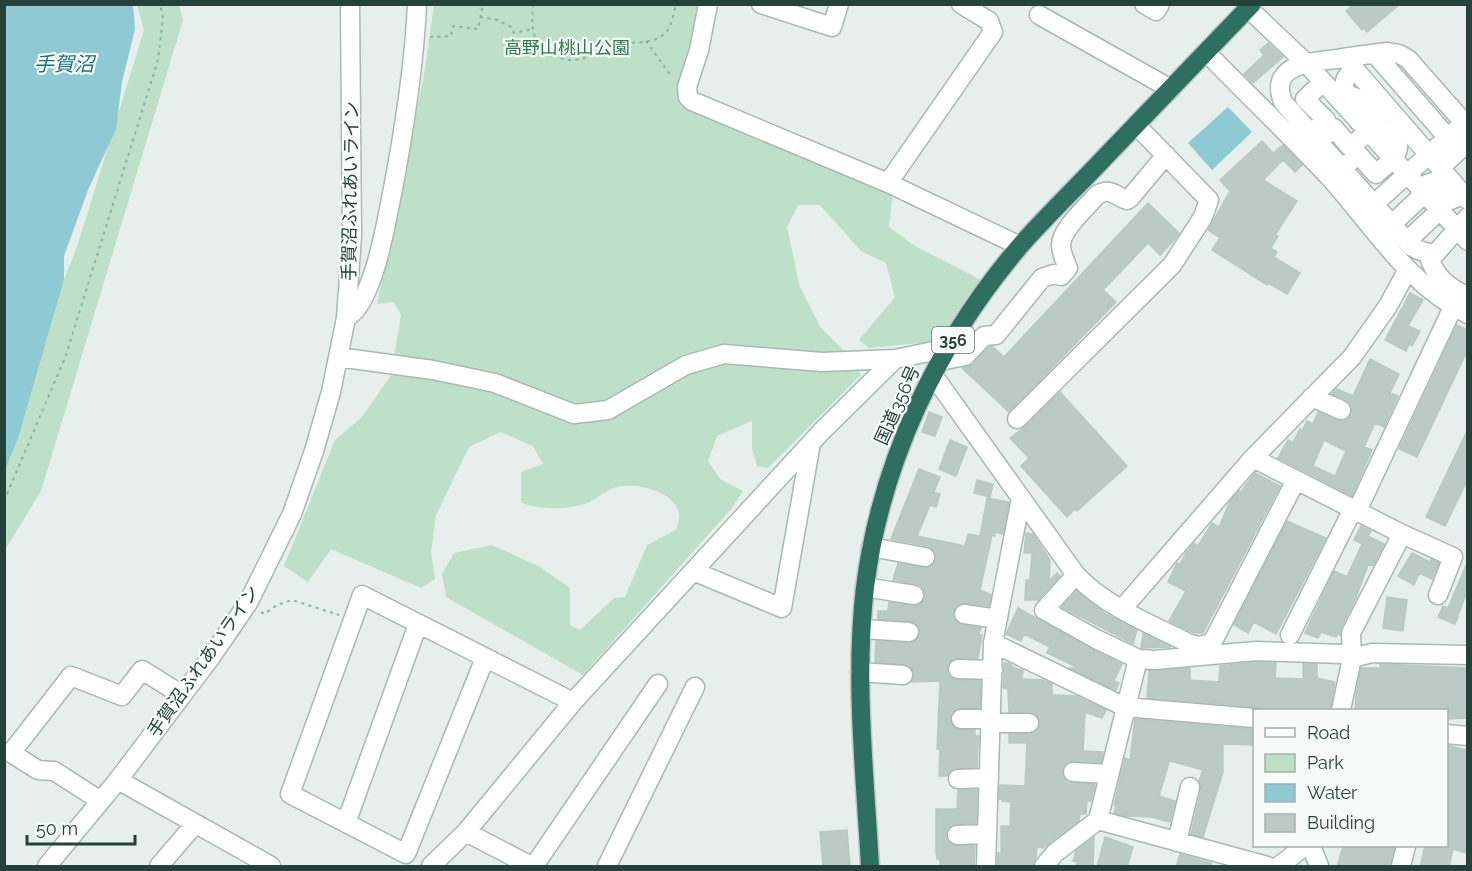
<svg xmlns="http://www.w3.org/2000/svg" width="1472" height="871" viewBox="0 0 1472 871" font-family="Raleway,'Noto Sans JP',sans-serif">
  <rect width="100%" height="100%" fill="#e6efeb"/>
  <path fill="#bfe0c8" d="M137,5H179L183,20L41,491L5,550V428L78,244L144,30Z
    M434,5H703L679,92V101L755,137L893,193L889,227L915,246L981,280L941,341L869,348L859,340L895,297L886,263L861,251L820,205H798L787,227L800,287L821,328L845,352L861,375L768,468L757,466L752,449V421L717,436L708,461L720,479L743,491L732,508L583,675L446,597L442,574L454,553L492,545L540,567L570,588V625L580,630L614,598L625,597L647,545L676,530C677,526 680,520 679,516C678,491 633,481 614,488C602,492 593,503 581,505C561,510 540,509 521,503V472L543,464L533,446L500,432L469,447L436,515L431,552L435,579L421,588L331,549L308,582L284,566L335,440L362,417L391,375L401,315L394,302L377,304L424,75Z"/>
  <path fill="#8ec9d4" d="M5,4L133,5L135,29L122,82L116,129L88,190L64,256V279L19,435L5,470Z
    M1228,107L1252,132L1212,170L1188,143Z"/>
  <path fill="#bbcac4" stroke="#b8c9c2" stroke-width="1.5" fill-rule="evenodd" d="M1354,4H1400L1367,32L1364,28L1362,30L1346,11Z
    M1268,43L1283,57L1253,83L1244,74L1264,55L1260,50Z
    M1262,141L1273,153L1283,145L1302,165L1295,172L1283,160L1263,180L1297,201L1275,235L1278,236L1271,248L1277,252L1274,257L1300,273L1287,294L1268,283L1267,285L1212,250L1220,238L1208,230L1230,191L1220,180Z
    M1148,203L1179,233L1176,238L1160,255L1148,243L1103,290L1116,302L1009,412L962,368L973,364L989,347H993L1004,357Z
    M1410,293L1423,300L1408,326L1420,331L1412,346L1409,344L1406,351L1385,340Z
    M1457,325L1467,330V351L1417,457L1399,449Z
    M1370,359L1399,374L1390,393L1398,396L1384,427L1375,423L1364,447L1372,450L1352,496L1278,458L1288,440L1293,442L1300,429L1302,431L1307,421L1313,424L1318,412L1337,420L1348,419L1351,414L1350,404L1332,394L1337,389L1353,396ZM1324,440L1346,451L1335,476L1313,466Z
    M1060,392L1127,466L1077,511L1075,509L1067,517L1021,466L1029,458L1010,438L1025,427Z
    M929,412L942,417L935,436L922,432Z
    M1467,431V481L1445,526L1426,517Z
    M950,440L967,447L956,476L939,469Z
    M919,469L940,477L934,492L940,494L936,507L930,505L917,536L965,546L968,534L980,536L987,498L1009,502L1003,534L995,532V536L992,535L980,590L991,595L989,606L960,603L953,612V618L958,623L981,628L979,634L982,635L978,658L953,659L948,664L947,669L953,679L981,681L980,708L956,709L952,713L950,718L951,724L956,729L975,730V736H979L978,747L977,767L953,769L947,776H939L940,749H937L940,681L911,682L914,675L909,665L875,662L876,641L909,643L914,642L920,633L919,628L915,622L878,619V611H888L889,602L917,606L925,597V592L921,586L893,580L898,563L928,568L933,565L936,560L935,553L928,546L891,539Z
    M1255,473L1280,486L1203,633H1194L1169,621L1186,591L1168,582L1177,563L1180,564L1186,553L1194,543L1198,546L1212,523L1219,527L1230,501L1239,491L1241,492Z
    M977,480L993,484L990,497L974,493Z
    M1287,521L1326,538L1276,634L1254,622L1248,633L1234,625Z
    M1361,526L1371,531L1368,536L1384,544L1373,566L1368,565L1356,598L1341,628L1340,635L1337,634L1336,637L1321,632L1318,638L1305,633L1334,571L1347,577L1362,544L1354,540Z
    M1026,533L1033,534L1050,560L1049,581L1057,573L1060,576L1038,600H1025L1026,580H1030L1032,553H1024Z
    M1412,553L1430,562L1431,559L1439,563L1432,579L1419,573L1414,585L1398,576Z
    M1467,563V591L1455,624L1438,617L1443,606L1448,608Z
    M1077,591L1106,614L1137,630L1133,644L1062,607Z
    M1387,597L1407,600L1403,631L1383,628Z
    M1018,608L1091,649L1122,664L1114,681L1119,683L1116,690L1069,668H1079L1047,653L1050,647L1024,634L1021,641L1006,634Z
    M1143,633L1171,647L1141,648Z
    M1256,662L1276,663L1275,678L1303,679V664H1317V678L1335,682L1330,711H1262L1255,707L1147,698L1149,671L1188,668L1190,669V680L1219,682L1220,666Z
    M1004,663H1009L1014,668L1023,670L1022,679L1043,680L1052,684V695L1076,696L1106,710L1102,718L1085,712L1083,751L1103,752L1101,762H1068L1062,771L1063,777L1067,782L1095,784L1091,801H1087L1086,814H1080L1079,821L1046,846H1044V848L1037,847L1036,858L1033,867H997L998,853H1001V826H1010L1011,802L1002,801V799H999L1000,785L1025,786L1027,743H1009V734L1034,733L1040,724L1039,718L1034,713L1009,712L1008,689L1003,688Z
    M1380,664L1467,668V718L1446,719V711H1355L1356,695L1361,668H1380Z
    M1135,719L1254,729V745L1223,744V772L1203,837L1191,834L1201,790L1199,781L1203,770L1170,761L1169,762L1159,796L1175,801L1170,822L1151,817L1126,816L1114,813L1116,806L1114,805L1125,758L1130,760Z
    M1446,745L1467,750V853L1453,849L1449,867H1420L1425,846H1446L1448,818H1446Z
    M958,790H977L976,823L952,825L947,829L946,836L948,841L952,845L975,846L974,867H940V859H937L936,852V809H957Z
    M847,830L850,867L823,866L820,832Z
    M1094,837L1093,867H1076L1077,862L1073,861L1076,851Z
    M1105,837L1133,847L1127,867H1097Z
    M1343,846L1363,848L1364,846H1395L1390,867H1337Z
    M1180,854L1211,863V867H1176Z"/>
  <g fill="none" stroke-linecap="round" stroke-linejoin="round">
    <g stroke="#a8b8b2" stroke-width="21">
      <path id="minor" d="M708,4L699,50L687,87L688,97L692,101L888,183L1020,246
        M761,4L832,27L839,4
        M1144,4L1156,11L1160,4
        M1248,8L1306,63L1468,241
        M1039,15L1171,89
        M1206,52C1248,95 1291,136 1332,180C1374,227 1409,286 1468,314
        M1375,54L1448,138
        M1345,58L1468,200
        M1354,68L1346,78L1343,88C1348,99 1359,96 1366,103L1367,114L1359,122
        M1468,127L1408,59L1399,54L1388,52C1371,54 1354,56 1337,59C1312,62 1268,64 1283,102L1411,246C1419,251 1426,254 1436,253L1468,217
        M1311,134L1326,120L1305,99L1323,82
        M1318,142L1334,128L1350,147L1367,133
        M1440,168L1468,142
        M1342,169L1358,154L1376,174C1388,163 1404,154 1396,135L1377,126C1376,117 1380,112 1387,107
        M888,183L993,32L989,21L961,4
        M1420,190L1427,184L1433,182L1441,185L1446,197L1451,200L1456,198L1462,193
        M1374,204L1464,123
        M1392,224L1424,194
        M1407,241L1439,211
        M1428,254C1436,279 1446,285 1468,297
        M347,318C350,315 354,312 357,308C375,283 384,234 390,204C403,138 414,72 417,4
        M338,357L433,370L495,383L574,414L608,410L686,365L724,354L822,362L895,359
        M940,361L965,356L984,336L996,335L1042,278L1054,274L1061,276L1068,268C1065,261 1061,253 1061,245C1061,229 1087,207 1097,195C1110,187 1115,196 1127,200L1130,198L1166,155
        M933,375L1076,575C1106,607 1151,624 1190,644L1198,646L1212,643L1296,480
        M1312,397L1341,410
        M1017,419L1172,265L1203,217L1209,200L1136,125
        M1253,458L1402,534L1453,557L1438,595
        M1357,511L1453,307
        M871,547L925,557
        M693,571L782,608L811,443
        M1076,575L1044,610L1096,639L1138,659
        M865,587L914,595
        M1122,609L1253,458L1352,357L1388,306L1408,269
        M964,614L998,619
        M862,629L909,632
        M1290,635L1353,509
        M993,643L1125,707L1254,718
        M485,658L406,854L290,794L362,595L573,702
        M958,669L993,670
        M860,672L903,675
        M1341,710L1352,658L1351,633L1402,534
        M961,719H991
        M991,723H1029
        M1446,734L1468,736
        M1073,772L1109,774
        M958,779L989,778
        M118,780L271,866
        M101,801L54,771L38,770L11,753L71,676L122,696L142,670L182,695
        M1098,820L1138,659L1155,660L1256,651L1342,654L1352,658L1372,653L1468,655
        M346,823L418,624
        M466,832L531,866
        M957,835L987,834
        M1177,842L1190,787
        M1311,846L1319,866
        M47,866L118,780L211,657L248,603L292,514L314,451L331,392L346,318L352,236L350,4
        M159,866L195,824
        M431,866L466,832L573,702L822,431L895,359L948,348
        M534,866L658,684
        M607,866L695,687
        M986,866L993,643L1021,498
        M1044,866L1055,853L1098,820L1267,866
        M1279,866L1305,846
        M1401,866L1406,846"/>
    </g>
    <g stroke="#c2cac8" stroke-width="21">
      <path id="highway" d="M870,866C865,774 854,680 865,587C881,461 938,342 1020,246C1047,215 1078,186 1106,156C1155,105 1203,55 1252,4"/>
    </g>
    <path stroke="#86b3a5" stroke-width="2" stroke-dasharray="3 4.5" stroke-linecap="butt" d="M533,4C532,16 531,30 537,41C546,55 566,63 581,59C594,56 602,46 615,44C630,41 656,46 667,31C672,24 674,12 676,4
      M480,17L497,20L511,27L514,33L533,29
      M430,37L451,36L453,26L478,29L483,4
      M646,41L672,77
      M4,501L65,358L158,60L163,18L160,4
      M261,612L264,614L277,605L292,600L339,615"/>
    <use href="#minor" stroke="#fff" stroke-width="18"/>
    <use href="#highway" stroke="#2f6f62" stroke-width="18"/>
  </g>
  <g text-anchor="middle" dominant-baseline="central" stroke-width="4.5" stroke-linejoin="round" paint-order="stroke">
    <rect fill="#f7fbf9" stroke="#637a73" stroke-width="1.5" x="932" y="327" width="42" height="26" rx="4.5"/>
    <g font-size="16" font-weight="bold" fill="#24423a">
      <text x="953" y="340">356</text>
    </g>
    <g font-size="18" fill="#2d7a4b" stroke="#f7fbf9">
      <text x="567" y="47">高野山桃山公園</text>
    </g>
    <g font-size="18" fill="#24423a" stroke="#f7fbf9">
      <text transform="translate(350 191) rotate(-89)">手賀沼ふれあいライン</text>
      <text transform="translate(897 405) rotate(-66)">国道356号</text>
      <text transform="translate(203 661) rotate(-55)">手賀沼ふれあいライン</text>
    </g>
    <g font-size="20" font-style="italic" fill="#1c6f80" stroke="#f7fbf9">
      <text x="64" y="64">手賀沼</text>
    </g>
  </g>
  <rect width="1472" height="871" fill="none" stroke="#24423a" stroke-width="12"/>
  <rect x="1253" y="709" width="195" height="138" fill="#f7fbf9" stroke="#a3b1ad" stroke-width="1.5"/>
  <rect x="1265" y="728" width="30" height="9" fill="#ffffff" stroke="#a3b1ad" stroke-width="1.5"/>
  <text x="1307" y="739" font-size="18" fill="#24423a">Road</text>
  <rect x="1265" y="754" width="30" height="18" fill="#bfe0c8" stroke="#a3b1ad" stroke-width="1.5"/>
  <text x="1307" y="769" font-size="18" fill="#24423a">Park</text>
  <rect x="1265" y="784" width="30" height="18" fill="#8ec9d4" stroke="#a3b1ad" stroke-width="1.5"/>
  <text x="1307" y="799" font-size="18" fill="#24423a">Water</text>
  <rect x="1265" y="814" width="30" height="18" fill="#bbcac4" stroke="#a3b1ad" stroke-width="1.5"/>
  <text x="1307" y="829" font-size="18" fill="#24423a">Building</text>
  <path d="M27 835v9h108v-9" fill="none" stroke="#24423a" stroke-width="3"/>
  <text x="36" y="835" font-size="18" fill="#24423a" stroke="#f7fbf9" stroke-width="4.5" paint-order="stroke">50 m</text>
</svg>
